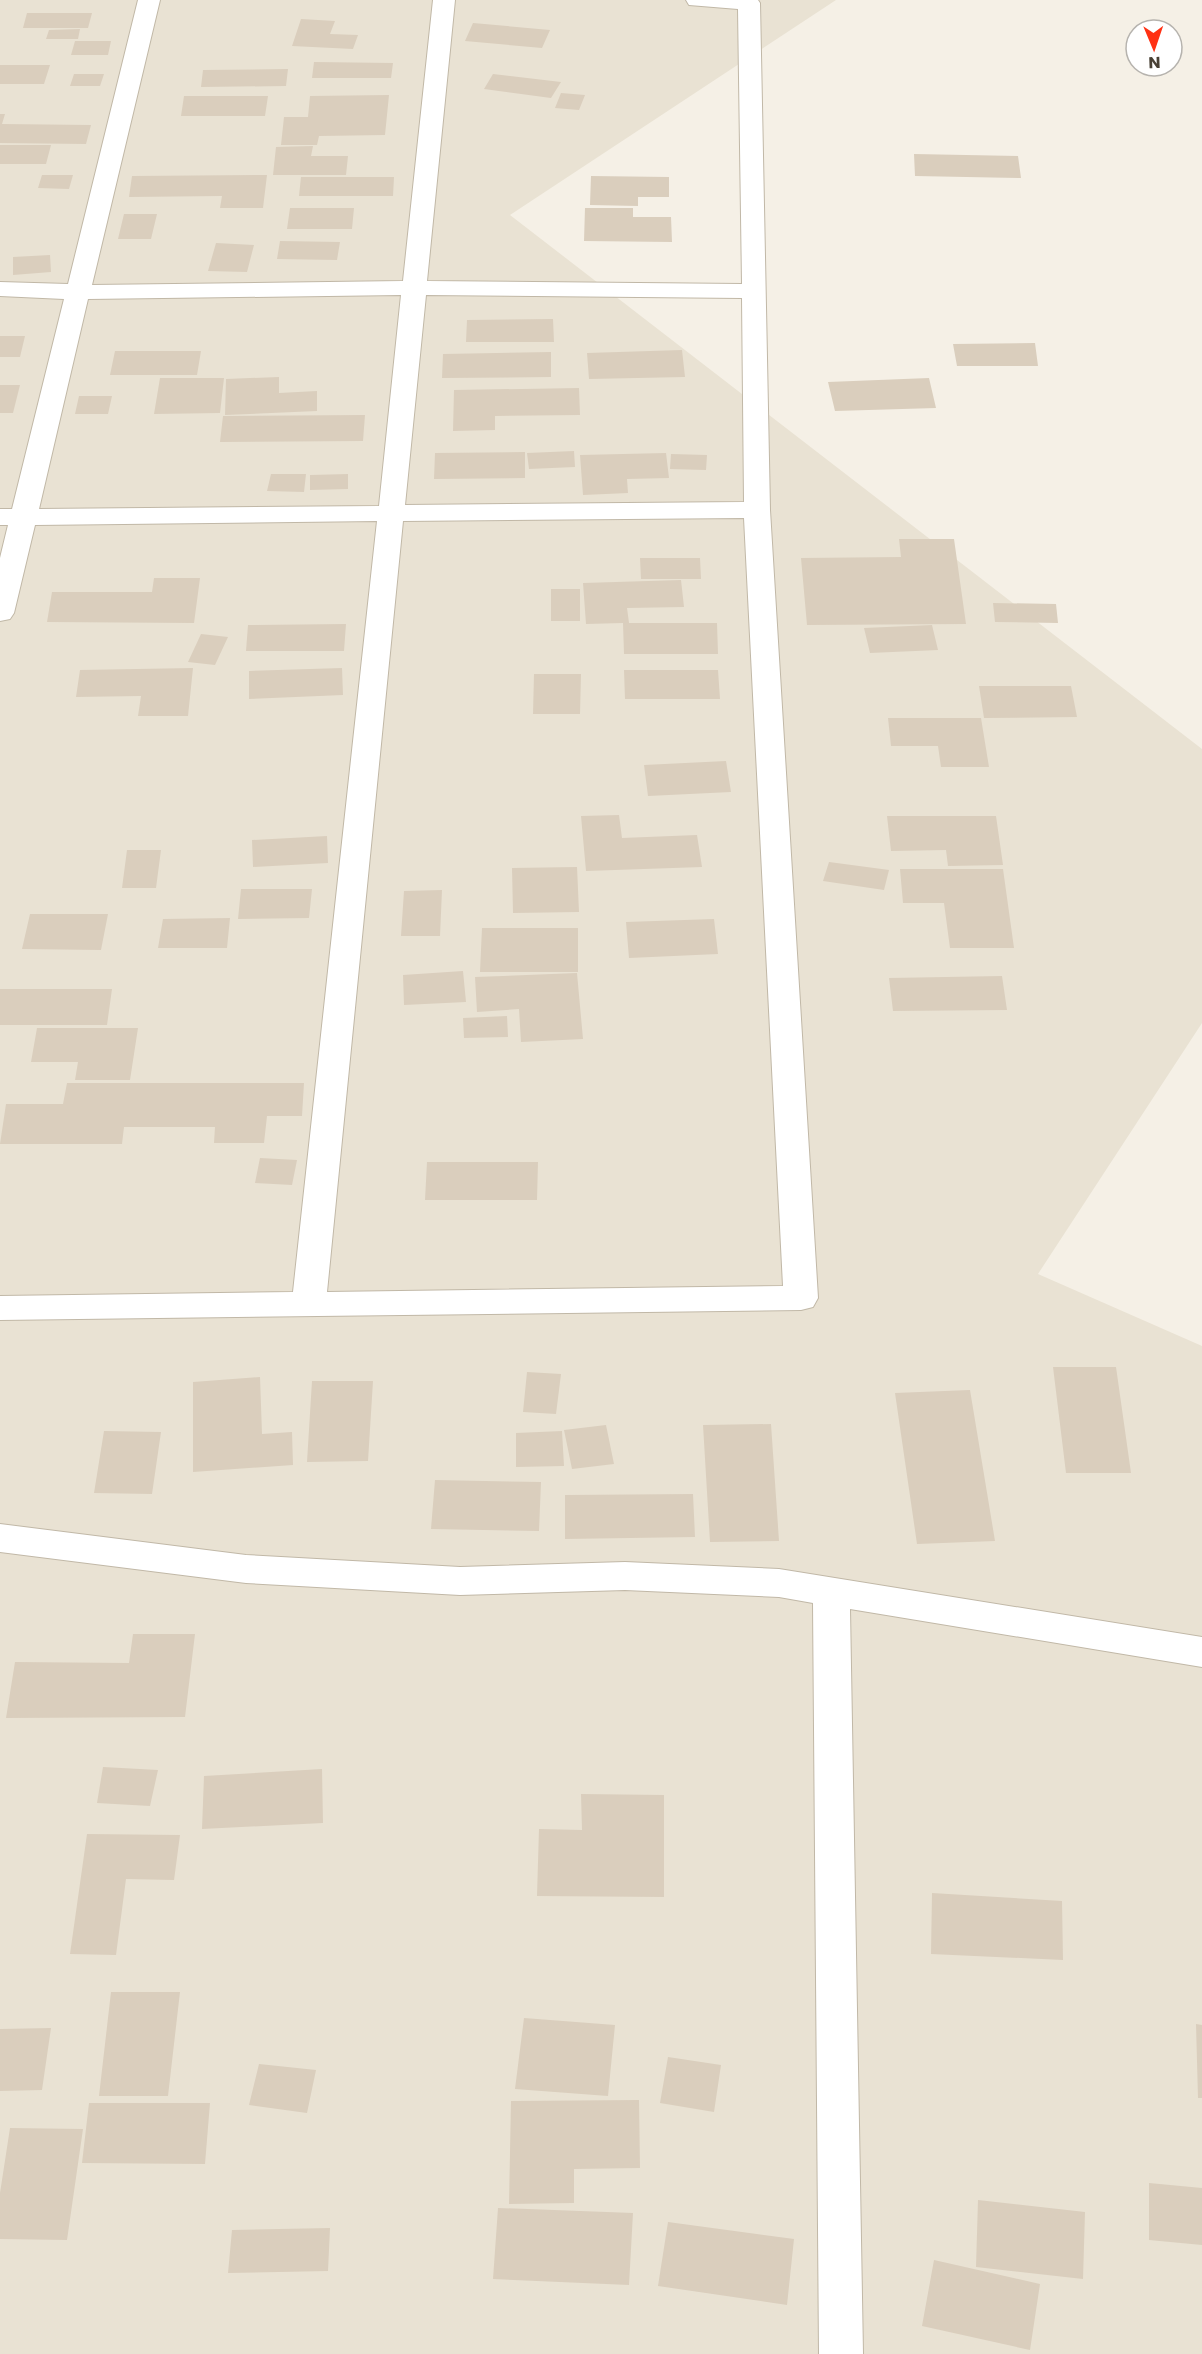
<svg xmlns="http://www.w3.org/2000/svg" width="1202" height="2354" viewBox="0 0 1202 2354" font-family="Poppins,sans-serif">
  <rect width="100%" height="100%" fill="#f5f0e6"/>
  <path fill="#e9e2d3" d="M0,0H836L510,215L1202,749V1023L1038,1274L1202,1346V2354H0Z"/>
  <path fill="#dacebd" d="M27,13H92L88,28H23Z
    M301,19L335,21L330,34L358,35L353,49L292,46Z
    M473,23L550,30L542,48L465,41Z
    M80,29L78,39H46L49,30Z
    M75,41H111L108,55H71Z
    M314,62L393,63L391,78H312Z
    M0,65H50L44,84H0Z
    M288,69L286,86L201,87L203,70Z
    M74,74H104L100,86H70Z
    M493,74L561,82L551,98L484,89Z
    M561,93L585,95L579,110L555,108Z
    M389,95L385,135L319,136L317,145H281L284,117H308L310,96Z
    M184,96H268L265,116H181Z
    M0,114H5L2,124L91,125L86,144L0,143Z
    M0,145H51L46,164H0Z
    M313,146L311,156H348L346,175H273L276,147Z
    M914,154L1018,156L1021,178L915,176Z
    M42,175H73L69,189L38,188Z
    M267,175L263,208H220L222,196L129,197L132,176Z
    M591,176L669,177V197H638V206L590,205Z
    M301,177H394L393,196H299Z
    M290,208H354L352,229H287Z
    M585,208H633V217H671L672,242L584,241Z
    M124,214H157L151,239H118Z
    M280,241L340,242L337,260L277,259Z
    M216,243L254,245L247,272L208,271Z
    M50,255L51,272L13,275V257Z
    M553,319L554,342H466L467,320Z
    M0,336H25L20,357H0Z
    M1035,343L1038,366H957L953,344Z
    M682,350L685,377L589,379L587,353Z
    M115,351H201L197,375H110Z
    M551,352V377L442,378L443,354Z
    M279,377V393L317,391V411L225,415L226,379Z
    M160,378H224L220,413L154,414Z
    M929,378L936,408L835,411L828,382Z
    M0,385H20L13,413H0Z
    M579,388L580,415L495,416V430L453,431L454,390Z
    M79,396H112L108,414H75Z
    M365,415L363,441L220,442L223,416Z
    M574,451L575,467L529,469L527,453Z
    M525,452V478L434,479L435,453Z
    M666,453L669,478L627,479L628,493L583,495L580,455Z
    M671,454L707,455L706,470L670,469Z
    M271,474H306L304,492L267,491Z
    M348,474V489L310,490V475Z
    M899,539H954L966,624L807,625L801,558L901,557Z
    M640,558H700L701,579H641Z
    M154,578H200L194,623L47,622L52,592H152Z
    M681,580L684,607L627,608L629,623H717L718,654H624L623,623L586,624L583,583Z
    M551,589H580V621H551Z
    M993,603L1056,604L1058,623L995,622Z
    M346,624L344,651H246L248,625Z
    M932,625L938,650L870,653L864,628Z
    M201,634L228,637L215,665L188,662Z
    M193,668L188,716H138L141,696L76,697L80,670Z
    M342,668L343,695L249,699V671Z
    M624,670H718L720,699H625Z
    M534,674H581L580,714H533Z
    M979,686H1071L1077,717L984,718Z
    M888,718H981L989,767H941L938,746H891Z
    M726,761L731,792L648,796L644,765Z
    M619,815L622,838L697,835L702,867L586,871L581,816Z
    M887,816H996L1003,865L948,866L946,850L891,851Z
    M327,836L328,863L253,867L252,840Z
    M127,850H161L156,888H122Z
    M829,862L889,870L884,890L823,881Z
    M577,867L579,912L513,913L512,868Z
    M900,869H1003L1014,948H950L944,903H903Z
    M241,889H312L309,918L238,919Z
    M442,890L440,936H401L404,891Z
    M30,914H108L101,950L22,949Z
    M230,918L227,948H158L163,919Z
    M714,919L718,954L629,958L626,922Z
    M482,928H578V972H480Z
    M463,971L466,1002L404,1005L403,975Z
    M577,973L583,1039L521,1042L519,1009L477,1012L475,977Z
    M1002,976L1007,1010L893,1011L889,978Z
    M0,989H112L107,1025H0Z
    M507,1016L508,1037L464,1038L463,1018Z
    M37,1028H138L130,1080H75L78,1062H31Z
    M67,1083H304L302,1116H267L264,1143H214L215,1127H124L122,1144H0L6,1104H63Z
    M260,1158L297,1160L292,1185L255,1183Z
    M427,1162H538L537,1200H425Z
    M1053,1367H1116L1131,1473H1066Z
    M527,1372L561,1374L556,1414L523,1412Z
    M260,1377L262,1434L292,1432L293,1465L193,1472V1382Z
    M312,1381H373L368,1461L307,1462Z
    M970,1390L995,1541L917,1544L895,1393Z
    M771,1424L779,1541L710,1542L703,1425Z
    M606,1425L614,1464L572,1469L564,1430Z
    M104,1431L161,1432L152,1494L94,1493Z
    M562,1431L564,1466L516,1467V1433Z
    M435,1480L541,1482L539,1531L431,1529Z
    M693,1494L695,1537L565,1539V1495Z
    M133,1634H195L185,1717L6,1718L15,1662L129,1663Z
    M103,1767L158,1770L150,1806L97,1803Z
    M322,1769L323,1823L202,1829L204,1776Z
    M581,1794L664,1795V1897L537,1896L539,1829L582,1830Z
    M87,1834L180,1835L174,1880L126,1879L116,1955L70,1954Z
    M932,1893L1062,1901L1063,1960L931,1954Z
    M111,1992H180L168,2096H99Z
    M524,2018L615,2025L608,2096L515,2089Z
    M1196,2024L1202,2025V2098H1198Z
    M51,2028L42,2090L0,2091V2029Z
    M668,2057L721,2065L714,2112L660,2103Z
    M259,2064L316,2070L307,2113L249,2105Z
    M639,2100L640,2168L574,2169V2203L509,2204L511,2101Z
    M89,2103H210L205,2164L82,2163Z
    M10,2128L83,2129L67,2240L0,2239V2193Z
    M1149,2183L1202,2188V2245L1149,2240Z
    M978,2200L1085,2212L1083,2279L976,2267Z
    M498,2208L633,2213L629,2285L493,2279Z
    M668,2222L794,2239L787,2305L658,2286Z
    M330,2228L328,2271L228,2273L232,2230Z
    M934,2260L1040,2284L1030,2350L922,2326Z"/>
  <g fill="none" stroke-linecap="round" stroke-linejoin="round">
    <g stroke="#c1b8a7" stroke-width="2">
      <path id="minor" d="M138,0H160L92,285L403,281L433,0H455L427,281L742,284L738,9L689,5L686,0H758L760,3L770,510L818,1298L813,1307L801,1310L0,1320V1296L293,1292L377,521L35,525L14,613L10,619L0,621V558L8,525H0V509H12L64,299L0,296V282L68,284ZM401,295L379,506L39,509L88,299ZM426,295L742,298L744,502L405,505ZM744,518L783,1286L327,1292L403,521Z
        M0,1524L246,1555L460,1567L625,1562L779,1569L1202,1637V1667L850,1609L863,2354H819L813,1603L779,1597L625,1590L460,1595L246,1583L0,1552Z"/>
    </g>
    <use href="#minor" fill="#fff" fill-rule="evenodd"/>
  </g>
  <g transform="translate(1154 48) rotate(178)"><circle r="28" fill="#ffffff" stroke="#b6b3ae" stroke-width="1.5"/>
  <path d="M0-4.5L10 22L0 15L-10 22Z" fill="#ff3113"/>
  <text y="-9" font-size="16" font-weight="bold" text-anchor="middle" fill="#484034">N</text>
  </g>
</svg>
